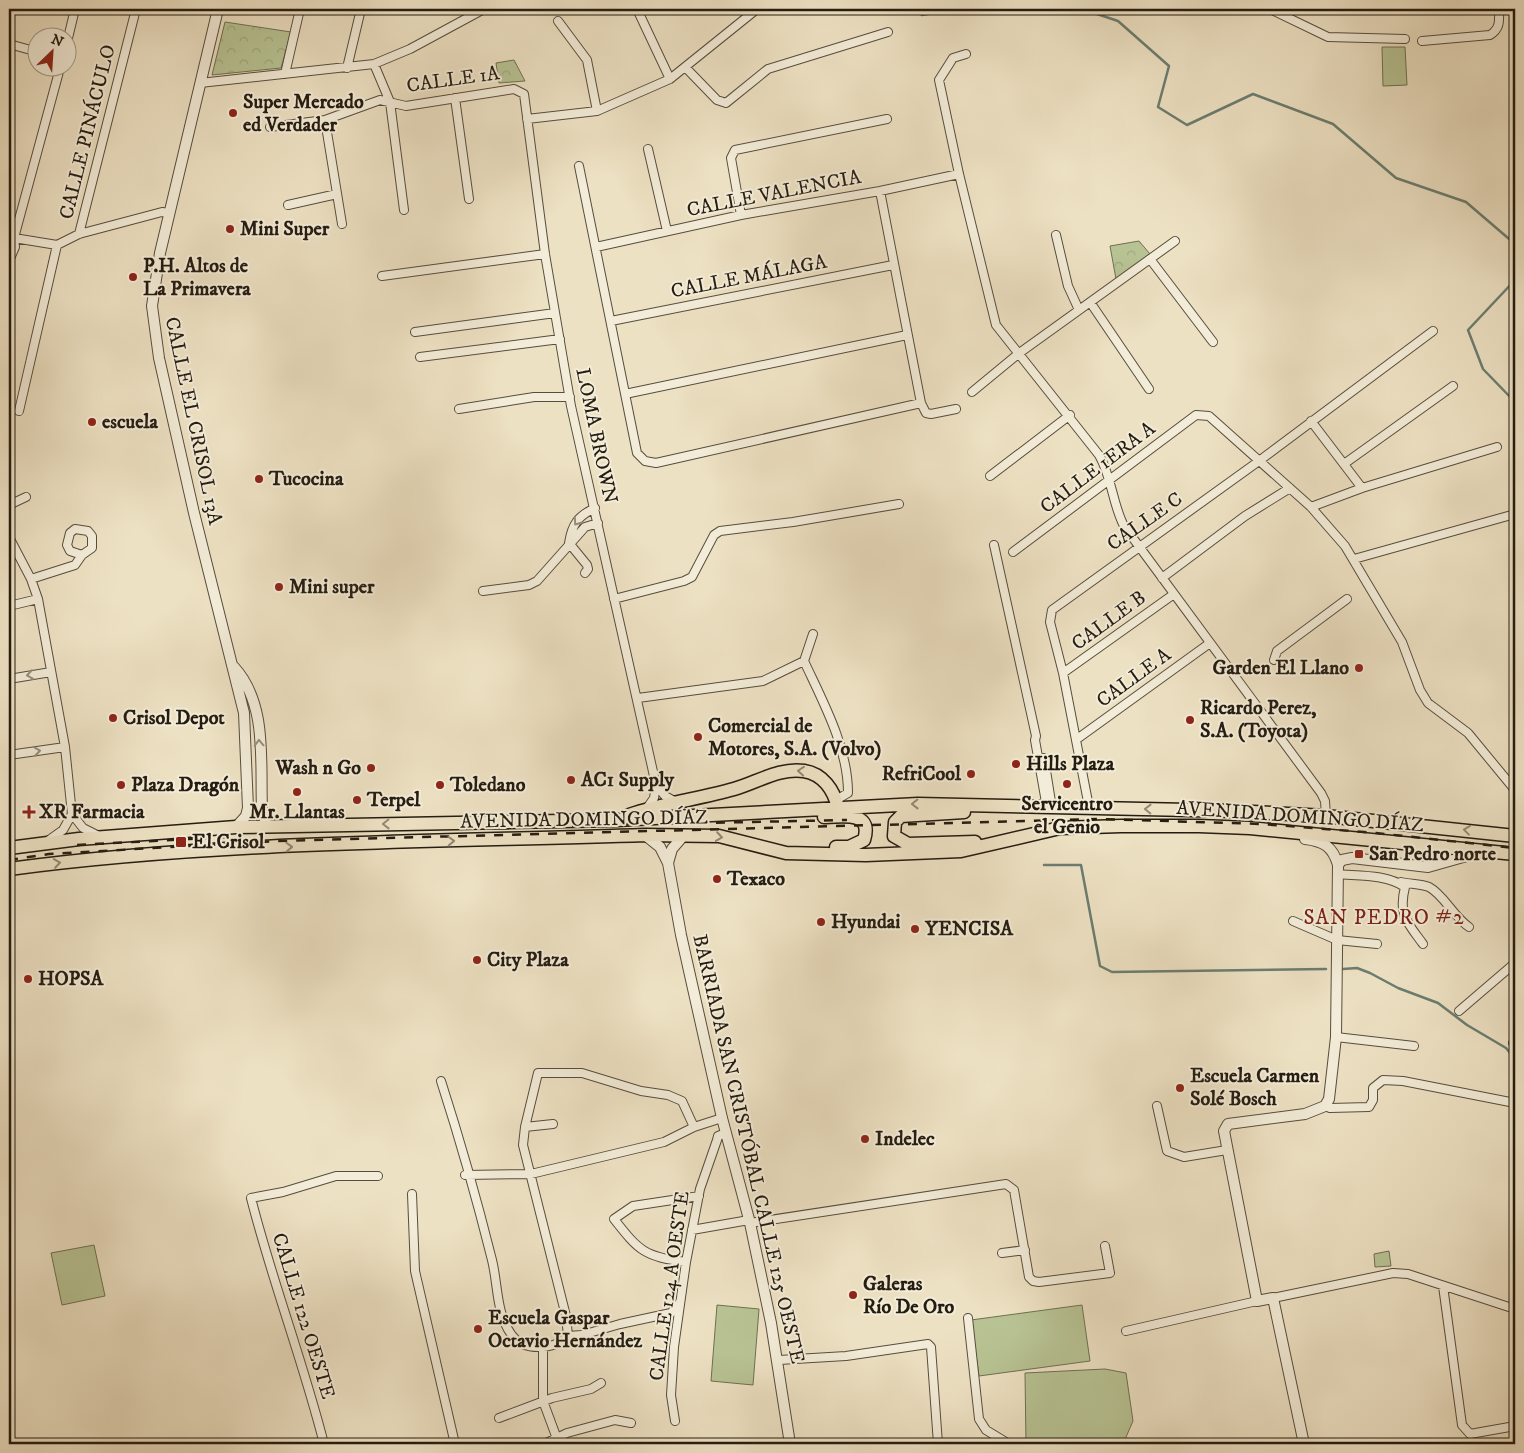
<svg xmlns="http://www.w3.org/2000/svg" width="1524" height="1453" viewBox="0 0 1524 1453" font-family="'IM FELL DW Pica',serif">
  <defs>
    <pattern id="forest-crowns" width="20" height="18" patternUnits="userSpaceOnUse" patternTransform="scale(1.25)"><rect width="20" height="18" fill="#b8c394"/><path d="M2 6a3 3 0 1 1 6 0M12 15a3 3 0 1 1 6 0" fill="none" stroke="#9ea77f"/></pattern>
  </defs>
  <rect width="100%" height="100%" fill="#ede1c3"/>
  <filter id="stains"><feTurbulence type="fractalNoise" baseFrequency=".004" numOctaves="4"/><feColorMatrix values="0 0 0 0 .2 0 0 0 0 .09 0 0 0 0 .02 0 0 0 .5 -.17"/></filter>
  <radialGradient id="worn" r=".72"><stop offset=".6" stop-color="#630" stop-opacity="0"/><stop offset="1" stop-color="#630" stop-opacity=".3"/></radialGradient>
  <path fill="#b8c394" stroke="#6e7052" d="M1382,47H1405L1407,85L1383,86Z
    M94,1245L105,1296L62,1305L51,1253Z
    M1389,1251L1391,1266L1375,1267L1374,1254Z
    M717,1305L759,1309L753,1385L711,1381Z
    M1082,1305L1090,1361L979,1376L971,1320Z
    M1105,1369L1126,1373L1133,1421L1123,1444H1026L1025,1373Z"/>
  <path fill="url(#forest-crowns)" stroke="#6e7052" d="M225,22L291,32L281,68L212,75Z
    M514,60L525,81L499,83L496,63Z
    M1139,241L1150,254L1116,279L1110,246Z"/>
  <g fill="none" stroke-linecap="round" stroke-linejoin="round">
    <path stroke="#6b7d71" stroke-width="2.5" d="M916,9L922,15L956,9
      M1082,9L1118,21L1169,66L1158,107L1187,125L1253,94L1333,124L1396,178L1466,202L1515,244
      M1515,280L1468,330L1483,369L1515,402
      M1515,589L1512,591L1511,637L1515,641
      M1044,865H1081L1100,966L1112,972L1326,969
      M1343,969L1357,968L1370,973L1398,988L1438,1003L1467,1025L1506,1048L1515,1059"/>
    <g stroke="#574d3e" stroke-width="10">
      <path id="minor" d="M637,9L670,79
        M1270,9L1328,37L1405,39
        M558,21L587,60L597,111
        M68,38L75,9
        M1422,41L1490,35C1501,28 1499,20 1499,9
        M9,44L38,52
        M966,54L953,58L939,80L959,174L996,325L1099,455C1112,477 1112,503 1124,526L1321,793L1325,801L1326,816
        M374,64L390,102L404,210
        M347,68L361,9
        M686,68L717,100L726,103L768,69L888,32
        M285,74L300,9
        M200,83L374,64L410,49L484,9
        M455,98L469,199
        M527,119L597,111L670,79L757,9
        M325,120L342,224
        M270,127L325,120L380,100L406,106L514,89L524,94L545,254L571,406L656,785L654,798L647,808
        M648,149L667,231
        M579,166L637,453L645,461L656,463L921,403
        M880,191L921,403L926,413L931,414L956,409
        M288,205L337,194
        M741,215L731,158L735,150L887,119
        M9,234L14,238L57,245L79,234L162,212L170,213
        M79,234L136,9
        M1056,235L1068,286L1079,310
        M596,247L741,215L880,191L959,174
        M1150,259L1213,342
        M9,261L15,247L14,238L60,68
        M382,276L545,254
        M1090,302L1149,389
        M611,321L893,265
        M415,332L555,313
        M420,357L560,339
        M972,392L1018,354L1175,241
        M625,394L907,335
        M459,409L534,397H570
        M19,411L57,245
        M1311,421L1362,488
        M1344,464L1453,386
        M990,476L1070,415
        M9,505L26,497
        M1311,507L1362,488L1497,447
        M9,537L31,579L38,599L65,747L72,814L83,828L97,835
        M994,545L1036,736L1035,740L1047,808
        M1013,552L1196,415L1209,416L1311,507L1345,546L1402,642L1420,690L1428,703L1468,733L1515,790
        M1354,559L1515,514
        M585,573L588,569L587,565L569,543C572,524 578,516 595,508
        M1162,578L1245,516L1290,488
        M31,579L75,565L82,555L92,548V536L88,531L75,529L70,533L67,545L70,551L82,555
        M483,591L529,585L537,581L585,527L598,523
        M614,599L684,581L692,577L714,535L720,531L793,522L899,504
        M9,606L38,599
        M813,634L804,661C823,702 848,747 848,793L836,800
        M1274,660L1277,651L1347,599
        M1063,673L1174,594
        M9,679L51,672
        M638,698L763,681L804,661
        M1077,739L1210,643
        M9,755L65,747
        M1044,758L1052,808
        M656,785L665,796L676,802
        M1089,807L1063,673L1050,622L1052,610L1259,461L1433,331
        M49,840L63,830L72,814
        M1337,874C1359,876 1386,874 1405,887C1398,915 1407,922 1423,944
        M1401,882C1409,884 1421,884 1429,887C1444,895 1453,916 1469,927
        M1293,921L1337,940L1377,944
        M1459,1011L1515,963
        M1336,1037L1414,1046
        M1513,1043L1515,1040
        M441,1081C460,1140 477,1200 492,1260C498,1284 496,1313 511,1334C523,1352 554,1350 568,1336
        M1157,1106L1167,1151L1184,1157L1227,1150
        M1325,1106L1330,1108L1369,1107L1373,1100V1088L1383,1080L1403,1081L1515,1103
        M525,1127L553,1124
        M465,1175L531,1174L664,1142L694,1127L722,1118
        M412,1194L415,1271L455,1444
        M750,1223L1006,1184L1014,1190L1029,1277L1033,1281L1039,1282L1110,1273L1105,1246
        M692,1230L749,1220
        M1002,1253L1025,1250
        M686,1262C645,1257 639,1251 614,1219L633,1206L699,1196
        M1443,1286L1462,1425L1470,1434L1515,1426
        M1273,1298L1393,1273L1408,1274L1515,1309
        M968,1318L979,1419L986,1430L1009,1444
        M1126,1331L1257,1301
        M568,1336L566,1316L523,1145L525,1127L538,1073H582L641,1091L668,1095L682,1101L694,1127
        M568,1336L582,1335L620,1324L671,1313L680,1302
        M543,1348V1401L559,1444
        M779,1360L846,1356L928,1344L931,1347L938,1444
        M499,1418L552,1398L591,1389L601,1383
        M675,1421L671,1395L674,1347L686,1262L700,1189L717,1140L718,1136L726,1133
        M324,1444C303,1361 272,1281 251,1198L283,1192L336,1176H378
        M544,1444L567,1433L615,1420L631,1423"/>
    </g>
    <g stroke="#574d3e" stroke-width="12">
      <path id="tertiary" d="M218,9L160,253L152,306L159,358L194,513L244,713L248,808L246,816L236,827
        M234,667C268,704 260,763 262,810L267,826
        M645,835L660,847L668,863L681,935L722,1118L750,1223L771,1323L790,1444
        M668,863L672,849L684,835
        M1338,865L1342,860L1352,858L1428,867L1481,852
        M1304,1444L1273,1298L1257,1301L1224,1131L1228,1124L1305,1114L1325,1106L1329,1099L1336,1037L1338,865C1333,847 1324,841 1305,839"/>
    </g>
    <g stroke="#251c11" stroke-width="15">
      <path id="primary" d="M964,812L901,816L895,822L894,836L908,844L975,842
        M629,815C663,803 699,799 734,789C756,783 780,767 804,771C823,774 834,790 838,808
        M824,817C843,816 873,811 864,840L849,847H836
        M9,848L79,839L236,827L617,820L918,804L1235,811L1326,816L1515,836
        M9,869C219,841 433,842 645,835L719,836L786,853L866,855L961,851L1060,828L1121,826H1199L1250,828L1515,854"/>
    </g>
    <use href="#minor" stroke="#f3ecd8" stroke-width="8"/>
    <use href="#tertiary" stroke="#f3ecd8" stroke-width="10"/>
    <use href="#primary" stroke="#ede1c3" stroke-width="12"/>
    <path stroke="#251c11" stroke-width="2.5" stroke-dasharray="9 9" stroke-linecap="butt" d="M554,826L847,820
      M77,845L227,837
      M9,860L49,854L276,841L1101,819L1262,824L1376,833L1515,848"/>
  </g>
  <defs><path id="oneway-chevron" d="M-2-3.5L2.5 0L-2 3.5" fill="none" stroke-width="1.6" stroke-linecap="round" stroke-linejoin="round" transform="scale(1.25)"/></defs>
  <g stroke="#968e7e">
    <use href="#oneway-chevron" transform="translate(577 522) rotate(125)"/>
    <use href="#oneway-chevron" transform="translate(30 675) rotate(171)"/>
    <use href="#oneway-chevron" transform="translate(259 743) rotate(-92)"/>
    <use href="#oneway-chevron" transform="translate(37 751) rotate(-9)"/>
  </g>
  <g stroke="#938873">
    <use href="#oneway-chevron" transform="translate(801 771) rotate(-175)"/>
    <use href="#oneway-chevron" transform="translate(915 804) rotate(179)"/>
    <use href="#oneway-chevron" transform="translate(1148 809) rotate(-179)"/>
    <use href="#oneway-chevron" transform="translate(386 824) rotate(179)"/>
    <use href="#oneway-chevron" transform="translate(1467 830) rotate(-173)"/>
    <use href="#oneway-chevron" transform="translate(719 837) rotate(8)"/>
    <use href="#oneway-chevron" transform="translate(451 841) rotate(-2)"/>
    <use href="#oneway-chevron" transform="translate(289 847) rotate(-2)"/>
    <use href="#oneway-chevron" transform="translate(57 863) rotate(-8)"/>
  </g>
  <g fill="#8f2418" stroke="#f3ecd8" stroke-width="2">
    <circle cx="233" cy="113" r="5"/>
    <circle cx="230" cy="229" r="5"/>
    <circle cx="133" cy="277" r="5"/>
    <circle cx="92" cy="422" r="5"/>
    <circle cx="259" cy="479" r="5"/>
    <circle cx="279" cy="587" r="5"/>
    <circle cx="1359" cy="668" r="5"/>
    <circle cx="113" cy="718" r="5"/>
    <circle cx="1190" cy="720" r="5"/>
    <circle cx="698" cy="737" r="5"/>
    <circle cx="1016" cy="764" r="5"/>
    <circle cx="371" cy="768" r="5"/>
    <circle cx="971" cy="774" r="5"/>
    <circle cx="571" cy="780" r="5"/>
    <circle cx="1067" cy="784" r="5"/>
    <circle cx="121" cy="785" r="5"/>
    <circle cx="440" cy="785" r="5"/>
    <circle cx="297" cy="792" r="5"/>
    <circle cx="357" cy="800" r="5"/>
    <path d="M26.5 804.5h5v5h5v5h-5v5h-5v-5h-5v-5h5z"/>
    <rect x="175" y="836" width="12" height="12" rx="2.5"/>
    <rect x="1354" y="849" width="10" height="10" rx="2.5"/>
    <circle cx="717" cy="879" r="5"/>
    <circle cx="821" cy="922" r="5"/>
    <circle cx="915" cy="929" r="5"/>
    <circle cx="477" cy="960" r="5"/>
    <circle cx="28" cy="979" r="5"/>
    <circle cx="1180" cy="1088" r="5"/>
    <circle cx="865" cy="1139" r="5"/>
    <circle cx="853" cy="1295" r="5"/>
    <circle cx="478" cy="1329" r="5"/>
  </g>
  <g text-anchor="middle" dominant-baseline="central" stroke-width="4" stroke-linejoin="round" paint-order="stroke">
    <g font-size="20" fill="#251c11" stroke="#f3ecd8">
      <text transform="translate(453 80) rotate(-8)">CALLE 1A</text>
      <text transform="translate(88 132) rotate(-76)">CALLE PINÁCULO</text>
      <text transform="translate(774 194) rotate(-11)">CALLE VALENCIA</text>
      <text transform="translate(749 277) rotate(-11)">CALLE MÁLAGA</text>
      <text transform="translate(193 421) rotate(78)">CALLE EL CRISOL 13A</text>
      <text transform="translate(596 436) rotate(78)">LOMA BROWN</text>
      <text transform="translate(1098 468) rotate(-37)">CALLE 1ERA A</text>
      <text transform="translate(1145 522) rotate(-35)">CALLE C</text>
      <text transform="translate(1109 621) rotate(-36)">CALLE B</text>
      <text transform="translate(1134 678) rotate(-36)">CALLE A</text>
      <text transform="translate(1300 817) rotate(4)">AVENIDA DOMINGO DÍAZ</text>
      <text transform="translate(584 820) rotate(-1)">AVENIDA DOMINGO DÍAZ</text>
      <text transform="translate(748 1149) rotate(77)">BARRIADA SAN CRISTÓBAL CALLE 125 OESTE</text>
      <text transform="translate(670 1286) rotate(-82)">CALLE 124 A OESTE</text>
      <text transform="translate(303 1316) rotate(73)">CALLE 122 OESTE</text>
    </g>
    <g font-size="20" font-weight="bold" fill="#251c11" stroke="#f3ecd8" text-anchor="start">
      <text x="243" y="102">Super Mercado<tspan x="243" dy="23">ed Verdader</tspan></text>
      <text x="240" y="229">Mini Super</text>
      <text x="143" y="266">P.H. Altos de<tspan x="143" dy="23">La Primavera</tspan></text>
      <text x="102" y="422">escuela</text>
      <text x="269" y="479">Tucocina</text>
      <text x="289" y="587">Mini super</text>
      <text x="1349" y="668" text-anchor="end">Garden El Llano</text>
      <text x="1200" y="708">Ricardo Perez,<tspan x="1200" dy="23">S.A. (Toyota)</tspan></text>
      <text x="123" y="718">Crisol Depot</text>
      <text x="708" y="726">Comercial de<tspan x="708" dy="23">Motores, S.A. (Volvo)</tspan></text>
      <text x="1026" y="764">Hills Plaza</text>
      <text x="361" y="768" text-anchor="end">Wash n Go</text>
      <text x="961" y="774" text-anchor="end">RefriCool</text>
      <text x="581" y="780">AC1 Supply</text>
      <text x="131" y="785">Plaza Dragón</text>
      <text x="450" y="785">Toledano</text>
      <text x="367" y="800">Terpel</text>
      <text x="1067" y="804" text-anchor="middle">Servicentro<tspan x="1067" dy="23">el Genio</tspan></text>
      <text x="39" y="812">XR Farmacia</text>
      <text x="297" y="812" text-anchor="middle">Mr. Llantas</text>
      <text x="192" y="842">El Crisol</text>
      <text x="1369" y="854">San Pedro norte</text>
      <text x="727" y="879">Texaco</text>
      <text x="831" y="922">Hyundai</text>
      <text x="925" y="929">YENCISA</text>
      <text x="487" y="960">City Plaza</text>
      <text x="38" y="979">HOPSA</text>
      <text x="1190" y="1076">Escuela Carmen<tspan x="1190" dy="23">Solé Bosch</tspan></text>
      <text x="875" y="1139">Indelec</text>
      <text x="863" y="1284">Galeras<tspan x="863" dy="23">Río De Oro</tspan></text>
      <text x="488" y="1318">Escuela Gaspar<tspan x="488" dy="23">Octavio Hernández</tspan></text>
    </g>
    <g font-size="21" letter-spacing="1" fill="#7a1f14" stroke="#f3ecd8">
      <text x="1384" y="918">SAN PEDRO #2</text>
    </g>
  </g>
  <rect width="1524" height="1453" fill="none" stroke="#ede1c3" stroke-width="30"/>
  <rect x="10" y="10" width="1504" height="1433" fill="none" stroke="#251c11" stroke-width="2.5"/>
  <rect x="15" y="15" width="1494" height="1423" fill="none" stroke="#251c11"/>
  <g transform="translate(52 52) rotate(25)"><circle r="24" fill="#f3ecd8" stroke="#a19988"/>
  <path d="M0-4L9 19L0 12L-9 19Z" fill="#8f2418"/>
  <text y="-8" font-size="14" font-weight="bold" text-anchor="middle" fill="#251c11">N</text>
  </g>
  <rect width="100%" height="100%" filter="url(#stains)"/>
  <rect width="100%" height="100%" fill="url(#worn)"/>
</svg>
